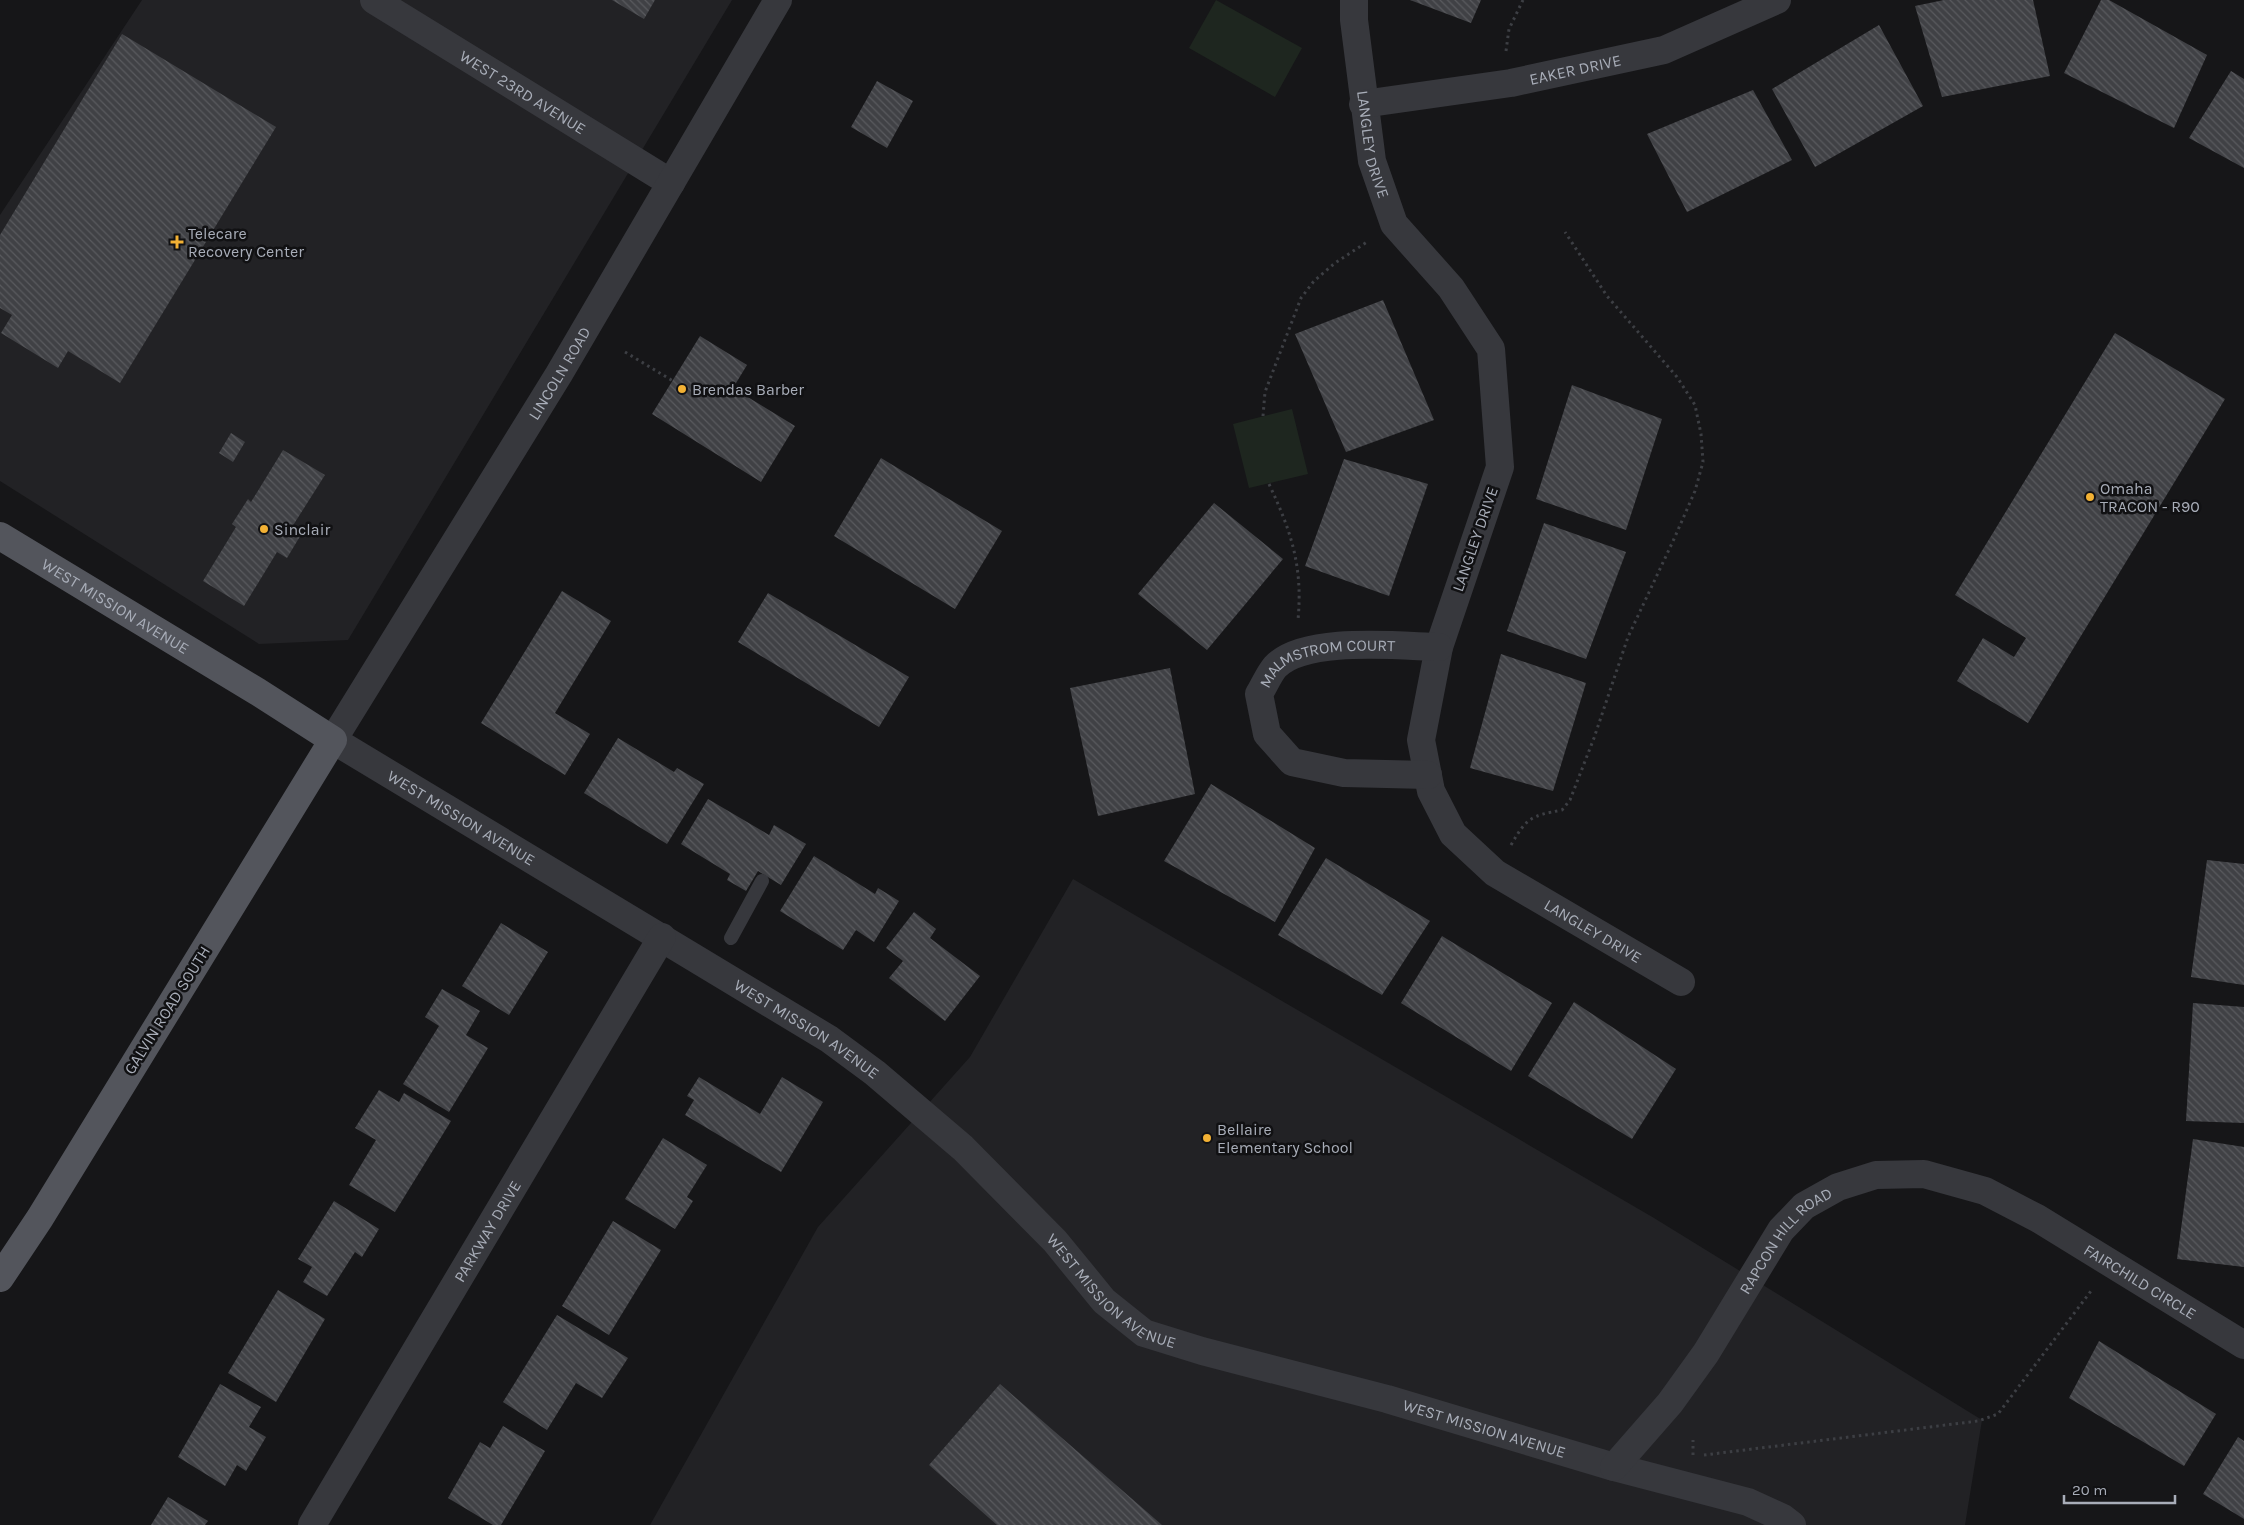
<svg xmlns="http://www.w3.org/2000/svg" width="2244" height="1525" viewBox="0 0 2244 1525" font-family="Karla,sans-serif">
  <defs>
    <pattern id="building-back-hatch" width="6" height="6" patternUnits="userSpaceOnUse" patternTransform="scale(1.25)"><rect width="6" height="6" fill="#404145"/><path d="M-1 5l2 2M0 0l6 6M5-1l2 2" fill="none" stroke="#595a5e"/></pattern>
  </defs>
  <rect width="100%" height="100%" fill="#161618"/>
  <path fill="#222225" d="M142,0H732L348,640L259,644L0,481V215Z
    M1073,879L1654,1218L1982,1420L1965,1525H650L818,1227L970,1057Z"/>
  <path fill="#1e261f" d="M1216,0L1302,48L1275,97L1189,48Z
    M1292,409L1308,474L1249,488L1233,424Z"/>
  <path fill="url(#building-back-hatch)" d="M612,0H655L644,19Z
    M1410,0H1481L1471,23Z
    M1944,0H2033L2050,76L1942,97L1915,6Z
    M2101,0H2109L2207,55L2174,128L2064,73Z
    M1879,25L1923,106L1815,167L1772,89Z
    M122,34L276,127L120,383L68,351L58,368L1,333L12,315L0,308V235Z
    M2231,71L2244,79V168L2189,138Z
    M877,81L913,101L887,148L851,127Z
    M1753,90L1792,160L1687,212L1647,134Z
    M1383,300L1434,420L1346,452L1295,334Z
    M2115,333L2225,399L2028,723L1957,681L1983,638L2014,657L2026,638L1955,595Z
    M700,336L747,365L733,388L795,426L761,482L652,414Z
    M1572,385L1662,419L1626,530L1536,499Z
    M231,433L245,442L233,462L219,453Z
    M283,450L325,475L292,527L302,533L287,558L277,552L244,606L203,581L236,527L232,524L248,499L251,502Z
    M881,458L1002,531L955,609L834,536Z
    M1344,459L1428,484L1389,596L1305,566Z
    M1214,503L1283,559L1207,650L1138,594Z
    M1544,523L1626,552L1586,659L1507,631Z
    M562,591L611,621L555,713L590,734L565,775L481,723Z
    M768,593L909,677L879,727L738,642Z
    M1501,654L1586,683L1553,791L1470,768Z
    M1170,668L1195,794L1098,816L1070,688Z
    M618,738L674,772L677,768L704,784L667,844L584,793Z
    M1211,784L1315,848L1275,922L1164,861Z
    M708,799L769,835L774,825L806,844L781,885L758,871L746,891L727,880L730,874L681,844Z
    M814,856L875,894L878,888L899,901L874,942L856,930L843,950L780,911Z
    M1326,858L1430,921L1382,995L1278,935Z
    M2207,860L2244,864V985L2191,977Z
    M914,912L936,929L930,938L980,976L945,1021L889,978L903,961L886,948Z
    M501,923L548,952L509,1015L462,986Z
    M1442,936L1552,1003L1511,1071L1401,1003Z
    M442,989L480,1011L466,1035L488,1048L449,1112L403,1084L439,1026L425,1017Z
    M1574,1002L1676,1069L1632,1139L1528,1076Z
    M2193,1003L2244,1007V1123L2186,1121Z
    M699,1077L760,1114L782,1077L823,1102L781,1172L685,1115L694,1100L687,1096Z
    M379,1090L399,1102L404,1093L451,1121L395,1212L349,1185L376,1140L355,1128Z
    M663,1138L707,1165L687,1197L693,1201L675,1229L625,1199Z
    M2193,1139L2244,1147V1267L2177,1259Z
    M334,1201L379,1229L362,1257L355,1252L327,1296L303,1282L312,1267L298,1259Z
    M613,1221L661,1250L609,1335L562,1306Z
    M278,1290L325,1319L276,1402L228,1373Z
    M557,1315L628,1358L602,1398L576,1383L547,1430L503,1402Z
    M2099,1341L2216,1414L2184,1466L2069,1398Z
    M220,1384L261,1407L249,1427L266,1437L246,1471L237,1465L225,1486L178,1457Z
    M1000,1384L1162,1525H997L929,1465Z
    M503,1426L545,1451L501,1525H493L448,1498L480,1442L490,1448Z
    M2238,1437L2244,1441V1519L2203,1494Z
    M168,1497L208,1521L205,1525H151Z"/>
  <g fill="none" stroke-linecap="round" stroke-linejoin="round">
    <path stroke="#3d3f44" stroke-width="3" stroke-dasharray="2.5 4" stroke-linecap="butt" d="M1506,51L1509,29L1523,0
      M625,352L673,381
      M1263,416L1265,392L1301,298L1314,281L1335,263L1367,242
      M1269,484C1291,531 1303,566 1298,620
      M1511,845C1527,817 1531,816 1562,810L1570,800L1594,738L1628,637L1674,539L1695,491L1703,462L1701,434L1695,405L1677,377L1607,296L1565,232
      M1693,1455V1440
      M1704,1455L1978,1421L1998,1414L2091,1291"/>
    <path stroke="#37383d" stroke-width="14" d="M731,938L762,881"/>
    <g stroke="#37383d" stroke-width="28">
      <path id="s1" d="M374,0L671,183"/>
      <path id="s2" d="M1354,0V20L1372,161L1394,224L1451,288L1491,349L1500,467L1439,647L1421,740L1431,791L1453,834L1495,873L1681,982"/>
      <path id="s3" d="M1363,104L1511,83L1664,50L1777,0"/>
      <path id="s4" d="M333,740L829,1039L875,1073L963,1148L1055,1241L1104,1301L1144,1333L1202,1351L1387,1399L1614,1467L1748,1502L1783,1518L1792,1525"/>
      <path id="s5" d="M1428,775L1344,773L1292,762L1267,734L1259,694C1264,686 1269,674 1275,667C1304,636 1398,646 1439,647"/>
      <path id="s6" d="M1614,1467L1670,1403L1706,1353L1781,1230L1804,1206L1838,1187L1876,1175L1924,1174L1985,1191L2037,1218L2244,1345"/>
      <path id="s7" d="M312,1525L662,937"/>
    </g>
    <path stroke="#37383d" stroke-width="28" id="s8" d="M333,740L559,374L778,0"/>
    <path stroke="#53555c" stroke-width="28" id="s9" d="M0,536L258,692L333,740L40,1218L0,1278"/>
  </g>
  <g fill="#f2b134" stroke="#111113" stroke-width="2">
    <path d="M174.5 234.5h5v5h5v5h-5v5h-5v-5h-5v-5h5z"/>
    <circle cx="682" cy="389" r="5"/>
    <circle cx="2090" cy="497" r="5"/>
    <circle cx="264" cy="529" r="5"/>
    <circle cx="1207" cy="1138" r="5"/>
  </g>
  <g text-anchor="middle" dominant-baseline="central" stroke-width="5" stroke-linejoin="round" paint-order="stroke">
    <g font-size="16" fill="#a8adb8" stroke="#111113">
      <text stroke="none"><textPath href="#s3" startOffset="215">EAKER DRIVE</textPath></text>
      <text stroke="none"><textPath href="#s1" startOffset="175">WEST 23RD AVENUE</textPath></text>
      <text stroke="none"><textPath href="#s2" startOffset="146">LANGLEY DRIVE</textPath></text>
      <text stroke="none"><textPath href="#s8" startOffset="431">LINCOLN ROAD</textPath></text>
      <text transform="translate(1475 539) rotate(-71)">LANGLEY DRIVE</text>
      <text stroke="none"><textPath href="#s9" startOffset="135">WEST MISSION AVENUE</textPath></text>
      <text stroke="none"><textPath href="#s5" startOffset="298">MALMSTROM COURT</textPath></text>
      <text stroke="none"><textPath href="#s4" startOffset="150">WEST MISSION AVENUE</textPath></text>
      <text stroke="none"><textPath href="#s2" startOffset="1062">LANGLEY DRIVE</textPath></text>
      <text transform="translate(167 1010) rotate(-58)">GALVIN ROAD SOUTH</text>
      <text stroke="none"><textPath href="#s4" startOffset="555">WEST MISSION AVENUE</textPath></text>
      <text stroke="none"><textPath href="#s7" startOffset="342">PARKWAY DRIVE</textPath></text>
      <text stroke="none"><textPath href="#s6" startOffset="286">RAPCON HILL ROAD</textPath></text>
      <text stroke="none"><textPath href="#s6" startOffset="694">FAIRCHILD CIRCLE</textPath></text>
      <text stroke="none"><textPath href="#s4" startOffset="960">WEST MISSION AVENUE</textPath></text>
      <text stroke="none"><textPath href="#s4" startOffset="1365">WEST MISSION AVENUE</textPath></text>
    </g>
    <g font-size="16" fill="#a8adb8" stroke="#111113" text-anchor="start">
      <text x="188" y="233">Telecare<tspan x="188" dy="18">Recovery Center</tspan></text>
      <text x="692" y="389">Brendas Barber</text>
      <text x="2100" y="488">Omaha<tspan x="2100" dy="18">TRACON - R90</tspan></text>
      <text x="274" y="529">Sinclair</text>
      <text x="1217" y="1129">Bellaire<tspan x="1217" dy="18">Elementary School</tspan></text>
    </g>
  </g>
  <path d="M2064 1495v8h111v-8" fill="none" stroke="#a8adb8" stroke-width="2.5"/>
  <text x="2072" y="1495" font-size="15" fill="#a8adb8" stroke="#111113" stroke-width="4" paint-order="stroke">20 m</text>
</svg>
